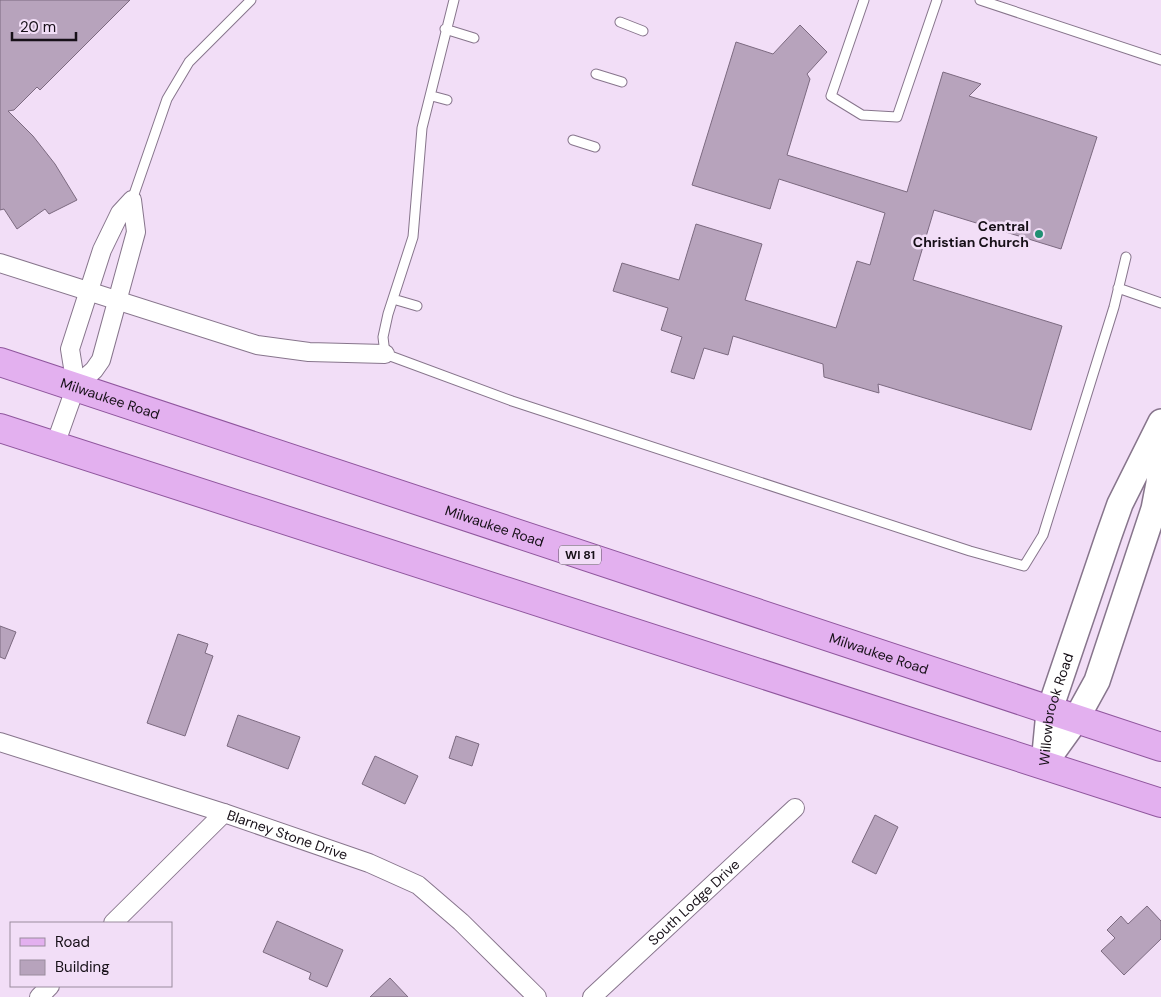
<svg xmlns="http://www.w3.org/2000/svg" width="1161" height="997" viewBox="0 0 1161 997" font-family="'DM Sans',sans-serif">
  <rect width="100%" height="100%" fill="#f2def7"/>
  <path fill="#b7a3bc" stroke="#7c6a80" d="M0,0H130L40,90L37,87L14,110L8,111L33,136L55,164L77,200L49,214L45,209L17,229L4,209L0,210Z
    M800,25L827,52L807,74L810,79L787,155L907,192L943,72L981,84L969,96L1097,137L1061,249L934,210L913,280L1062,326L1031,430L878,384L879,393L824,377L823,364L733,336L728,355L704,348L694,379L671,372L682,337L661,330L668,308L613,291L622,263L679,280L696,224L762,244L745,300L836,328L857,261L870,265L885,213L779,179L770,209L692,185L736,42L773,54Z
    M0,626L16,632L5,659L0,657Z
    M178,634L208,644L205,653L213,656L185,736L147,723Z
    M238,715L300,737L288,769L227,746Z
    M456,736L479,744L472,766L449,758Z
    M375,756L418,776L405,804L362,784Z
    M875,815L898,827L876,874L852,862Z
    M1147,906L1161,921V939L1124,975L1101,951L1115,938L1107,930L1121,916L1128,924Z
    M277,921L343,950L327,987L309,979L311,973L263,952Z
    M390,978L408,997H370Z"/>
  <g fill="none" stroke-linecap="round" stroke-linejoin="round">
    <g stroke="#87758c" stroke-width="11">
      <path id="lane" d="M454,0L422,128L413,237L388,314L383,337L385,354L512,401L970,551L1024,566L1043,535L1114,307L1126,257
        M864,0L831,96L862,115L897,117L937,0
        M980,0L1161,60
        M620,22L643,31
        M445,29L474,38
        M596,74L622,82
        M432,96L447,100
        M573,140L595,147
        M132,200L167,99L189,62L251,0
        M1118,288L1161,303
        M393,299L417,306"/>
    </g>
    <g stroke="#87758c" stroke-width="20">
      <g id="street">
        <path d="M0,263L257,345L309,352L385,354"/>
        <path d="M55,445L76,386L94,370L101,360L136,232L132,200L120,213L102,250L70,349L76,386"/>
        <path id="s1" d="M0,742L224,813L369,863L418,885L461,922L537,997"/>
        <path d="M113,923L224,813"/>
        <path d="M39,997L50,986"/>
        <path id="s2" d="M592,997L795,808"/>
      </g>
    </g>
    <g stroke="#87758c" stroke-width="28">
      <g id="secondary">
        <path id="s3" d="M1044,764L1049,712L1109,535L1120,504L1161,422"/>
        <path d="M1044,764L1075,721L1097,681L1154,509L1159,483L1161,450"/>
      </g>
    </g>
    <g stroke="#8f569d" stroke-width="30">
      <g id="primary">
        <path id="s4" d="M0,362L1161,747"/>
        <path d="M0,428L1161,803"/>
      </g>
    </g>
    <use href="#lane" stroke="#fff" stroke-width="9"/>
    <use href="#street" stroke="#fff" stroke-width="18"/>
    <use href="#secondary" stroke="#fff" stroke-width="25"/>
    <use href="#primary" stroke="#e3b0ef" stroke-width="28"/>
  </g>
  <circle fill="#1f9072" stroke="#f2def7" stroke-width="2" cx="1039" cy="234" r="5"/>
  <g text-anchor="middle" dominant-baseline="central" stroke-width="5" stroke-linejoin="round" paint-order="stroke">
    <rect fill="#f2def7" stroke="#594e5b" stroke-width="1" x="559" y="545.5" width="42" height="19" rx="4"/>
    <g font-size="12" font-weight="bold" fill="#171018">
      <text x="580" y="555">WI 81</text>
    </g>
    <g font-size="14" font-weight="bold" fill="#171018" stroke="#f2def7" text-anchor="end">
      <text x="1029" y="226">Central<tspan x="1029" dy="16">Christian Church</tspan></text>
    </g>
    <g font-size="14" fill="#171018" stroke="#f2def7">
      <text stroke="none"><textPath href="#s4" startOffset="116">Milwaukee Road</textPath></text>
      <text stroke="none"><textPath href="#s4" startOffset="521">Milwaukee Road</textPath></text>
      <text stroke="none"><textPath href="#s4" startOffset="926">Milwaukee Road</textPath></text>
      <text stroke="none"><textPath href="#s3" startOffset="56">Willowbrook Road</textPath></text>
      <text stroke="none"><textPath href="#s1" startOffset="302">Blarney Stone Drive</textPath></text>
      <text stroke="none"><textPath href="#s2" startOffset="139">South Lodge Drive</textPath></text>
    </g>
  </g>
  <rect x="10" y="922" width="162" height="65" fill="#f2def7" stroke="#9a8c9e"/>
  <rect x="20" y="938" width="25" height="8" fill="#e3b0ef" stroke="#9a8c9e"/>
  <text x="55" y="947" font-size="15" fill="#171018">Road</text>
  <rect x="20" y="960" width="25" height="15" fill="#b7a3bc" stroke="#9a8c9e"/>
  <text x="55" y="972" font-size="15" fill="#171018">Building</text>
  <path d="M12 32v8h64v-8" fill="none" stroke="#171018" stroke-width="2.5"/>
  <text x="20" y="32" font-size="15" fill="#171018" stroke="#f2def7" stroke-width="4" paint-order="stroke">20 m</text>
</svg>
